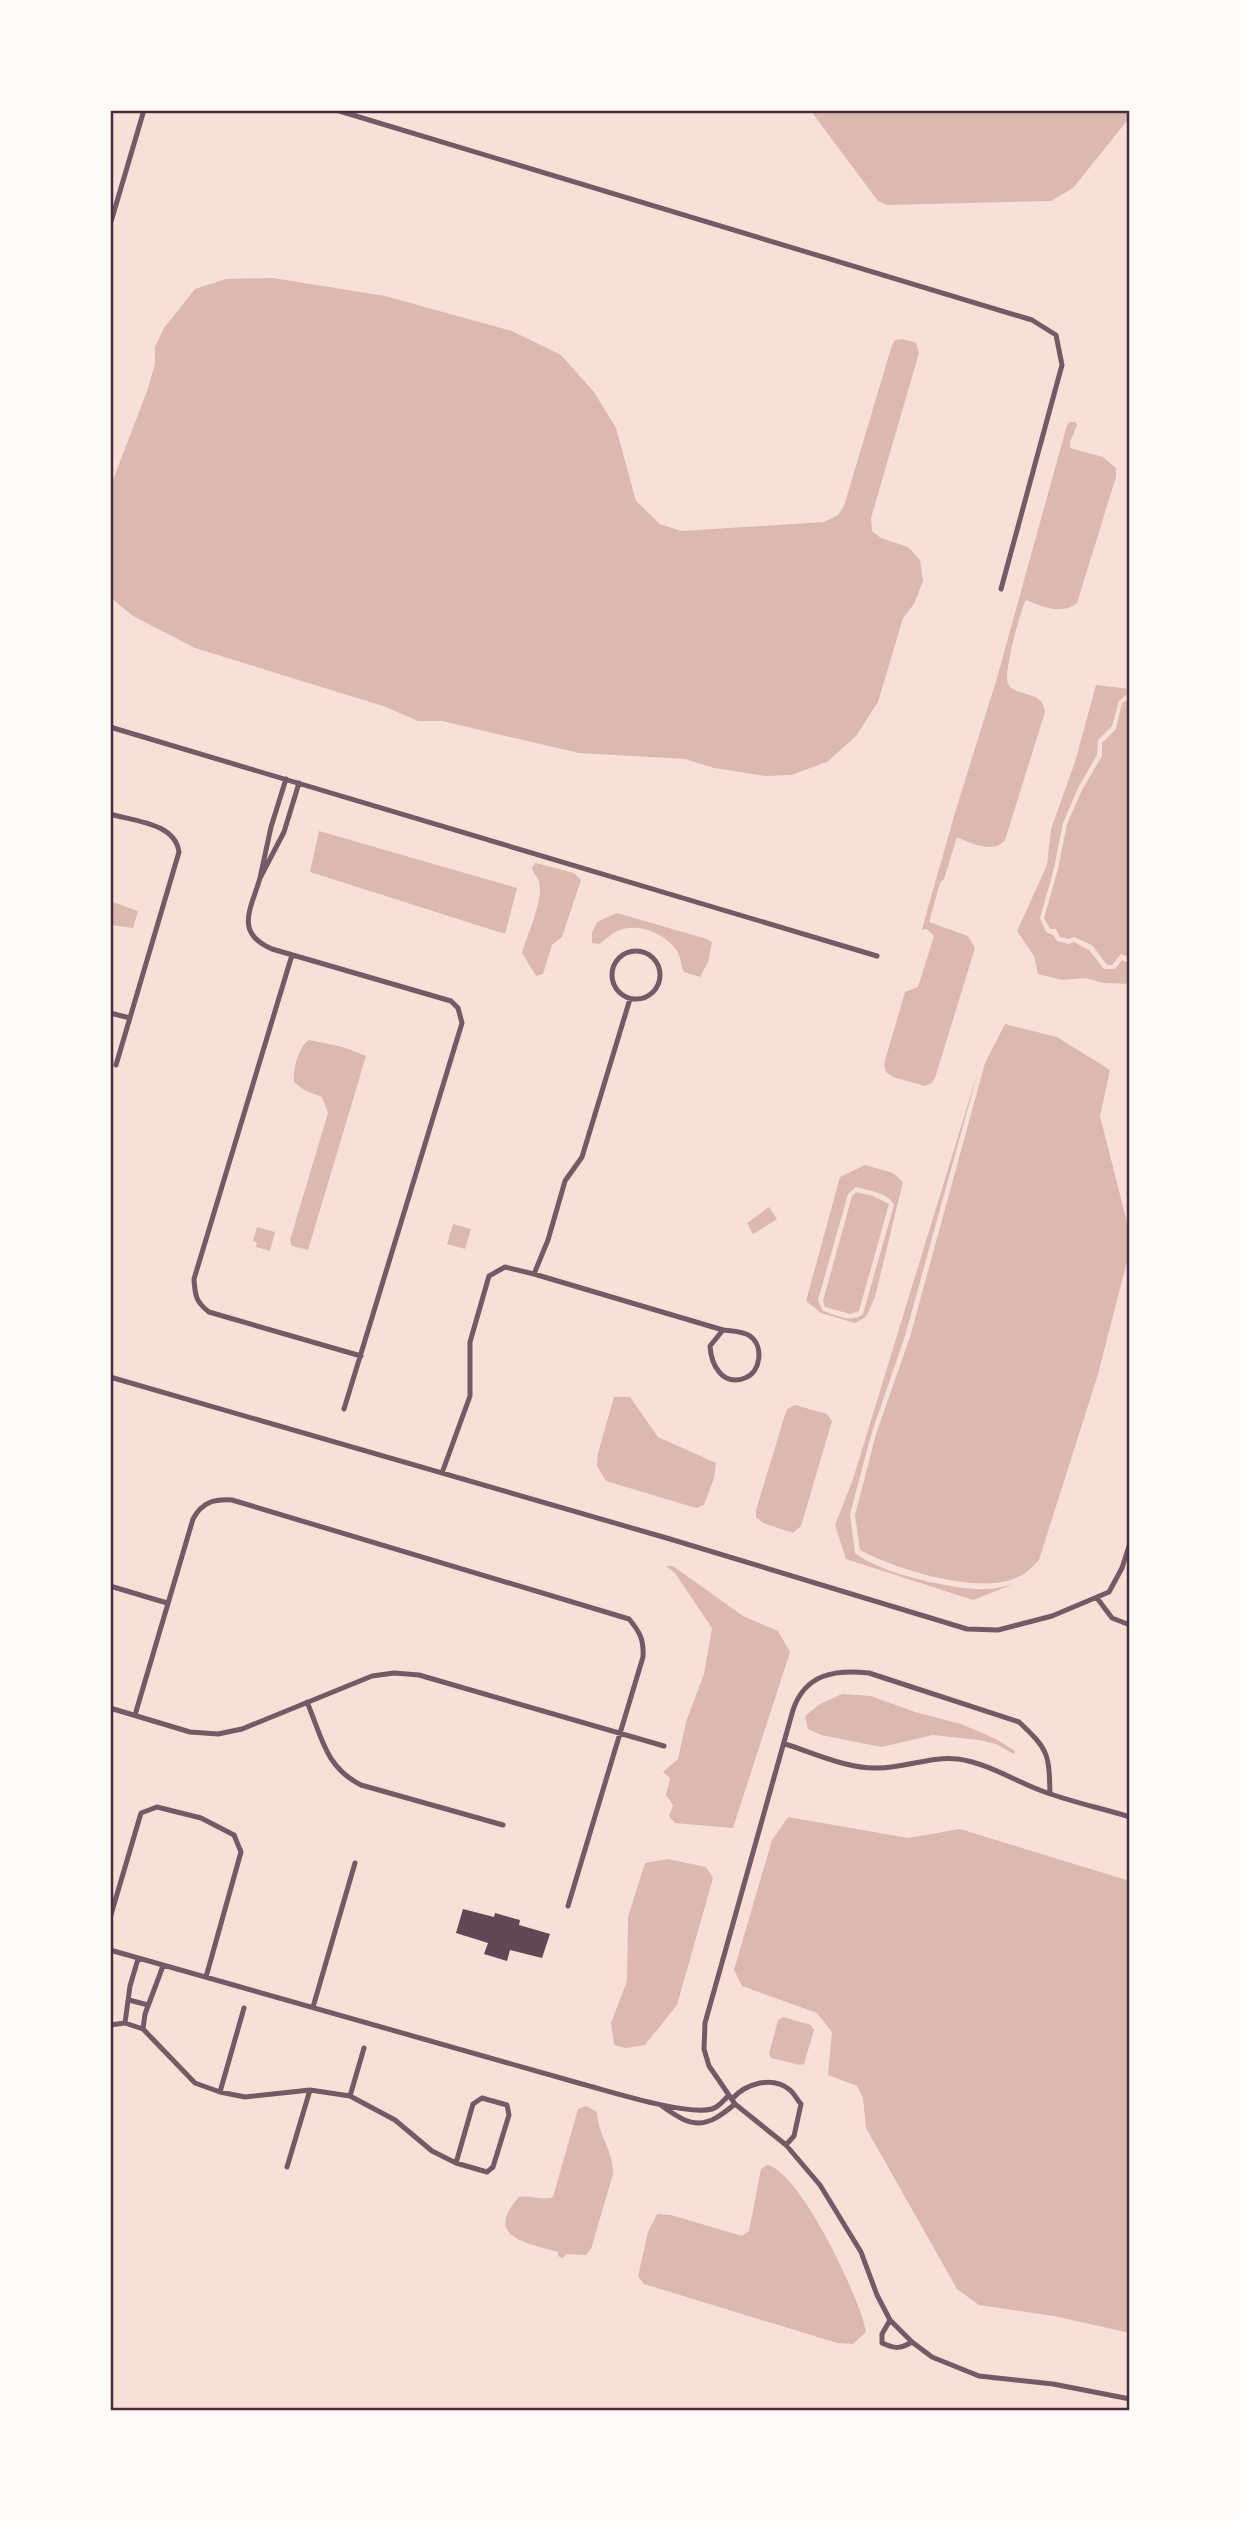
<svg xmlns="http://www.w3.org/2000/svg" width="1240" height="2521" viewBox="0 0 1240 2521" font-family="Roboto,sans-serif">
  <rect width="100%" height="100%" fill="#f7e1d7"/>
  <path fill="#dcb8b0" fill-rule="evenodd" d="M810,110H1130V117L1073,188L1051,201L887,205L878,201Z
    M273,278L385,296L512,331L561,355L594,392L616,428L636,501L660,524L681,531L824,522L838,515L844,506L892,345L895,340L903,339L916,343L919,353L871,518L872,531L881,538L908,547L920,560L923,581L914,604L903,618L878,702L856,736L827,762L791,775L766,776L714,768L685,759L579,753L442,721H418L383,706L195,648L133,616L110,597V488L147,391L155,364V347L164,328L195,289L226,279Z
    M1070,422H1075L1077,425L1070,442V448L1103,457L1116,468V477L1077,603C1062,615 1043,607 1026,600C1020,610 1003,676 1008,684C1015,698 1043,689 1045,712L1005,840C994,854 972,844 957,837L944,879L940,883L929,922L968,936L975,948L936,1075L932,1083L925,1086L893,1077L886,1072L884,1064L905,992L918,987L934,936L927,929L922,930L925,918L957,806L997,678L1067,425Z
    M1096,685L1130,689V692L1119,701L1112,726L1098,740L1097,755L1078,788L1063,823L1054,868L1040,918L1046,932L1053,935L1057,941L1069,944L1074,942L1089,950L1104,969H1115L1122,960L1130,964V984L1103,983L1086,978L1062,980L1038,974L1034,956L1017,931L1047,865L1051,829L1075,762Z
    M1130,698V958L1121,954L1112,965H1107L1092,945L1074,937L1069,939L1060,937L1056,929H1050L1044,918L1058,869L1067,824L1082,790L1102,756V743L1116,729L1122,703Z
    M319,831L517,888L505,934L310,872Z
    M536,863L574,873L581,880L562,937L552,945L543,974L536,976L522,953C527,934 544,901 539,882C538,875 533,875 532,867Z
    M110,901L138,911L133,928L110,925Z
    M617,913L707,939L712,942L708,962L700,977L684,972C681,965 681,958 677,951C665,933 638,922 617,931C611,934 605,940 599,944L592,943V933L597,922Z
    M1005,1024L1057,1037L1110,1070L1100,1116L1130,1234V1250L1098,1374L1039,1560C1033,1566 1026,1574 1018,1577C980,1596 895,1569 860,1550L855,1515L876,1434L910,1337L985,1063Z
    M309,1040L343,1047L366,1056L308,1250L292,1246L290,1240L328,1113L322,1097L304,1090L294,1082C293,1070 298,1047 309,1040Z
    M979,1068L905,1336L872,1432L850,1514L855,1553C880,1573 943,1587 976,1589C989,1590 1001,1588 1014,1584L973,1600L846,1559L835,1525L853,1479Z
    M865,1165L893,1173L903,1182L875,1297L866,1317L855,1323L821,1313L806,1301L840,1177ZM856,1187C869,1191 888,1192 894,1205L863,1314C852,1324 836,1315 823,1311L818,1300L848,1194Z
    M856,1192L873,1196L889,1204L859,1311L850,1314L825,1307L823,1301L852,1196Z
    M769,1207L777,1219L753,1234L747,1223Z
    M453,1224L471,1229L465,1249L447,1244Z
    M257,1227L275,1232L270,1251L256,1247L257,1243L253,1241Z
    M614,1397H630L658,1437L716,1463L714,1478L704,1505L696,1508L606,1481L597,1466L598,1453Z
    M795,1405L827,1414L832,1421L801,1526L793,1533L763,1523L756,1517V1510L784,1418L787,1409Z
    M666,1566H673L743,1616L778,1631L790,1652L733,1828L675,1823L669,1816L673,1805L666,1795L670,1778L663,1772L678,1759L686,1722L704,1674L712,1628L675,1573Z
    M842,1694L871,1696L915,1712L961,1724L996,1739L1015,1751L1014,1754L996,1744L979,1740L933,1735L881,1747L821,1735L808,1729L805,1716L820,1704Z
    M788,1817L908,1838L960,1829L1130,1881V2333L1054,2316L979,2305L957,2289L866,2128L863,2098L857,2086L828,2075L832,2032L817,2013L742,1986L734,1970L772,1840Z
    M668,1859L706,1867L713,1878L677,2005L645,2045L626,2048L614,2045L611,2023L627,1981L628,1917L645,1863Z
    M783,2017L811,2025L814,2030L804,2064L800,2065L771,2058L769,2054L778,2020Z
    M586,2106L597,2112C598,2136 614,2151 613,2174L591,2249L586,2255L567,2254L562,2258L558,2256V2252C526,2243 483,2237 519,2197C531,2195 541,2201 553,2197L578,2109Z
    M767,2165C799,2170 861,2299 866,2332L853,2344L837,2343L644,2284L638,2276L648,2232L657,2214L671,2215L742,2236L749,2231L761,2169Z"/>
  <path fill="#644757" d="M463,1909L494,1917L495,1913L520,1920L519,1925L550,1934L542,1958L510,1950L507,1961L484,1954L488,1943L456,1933Z"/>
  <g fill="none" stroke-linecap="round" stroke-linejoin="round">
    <path stroke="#755966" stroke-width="5" d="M336,110L1032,320L1056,335L1062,365L1001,589
      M110,225L144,110
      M110,727L877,956
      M286,779L271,827L260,878L284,832L299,783
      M110,814C134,821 175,823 179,852L116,1065
      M260,878C251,909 234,933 272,949L451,1001L458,1008L462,1023L344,1409
      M612 975a24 24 0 1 1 48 0a24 24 0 1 1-48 0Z
      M292,955L194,1279C195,1296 196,1302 209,1312L361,1356
      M110,1013L130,1018
      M534,1274L548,1240L565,1181L582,1157L630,999
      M110,1377L670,1539L967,1629L998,1630L1052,1616L1109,1592L1122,1568L1130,1543
      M442,1473L470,1396V1342L489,1276L505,1267L534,1274L723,1330C731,1331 743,1331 750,1336C764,1346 761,1372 745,1378C722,1387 711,1364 710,1346L723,1330
      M110,1586L167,1603
      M1097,1598L1112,1618L1130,1625
      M307,1702C322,1737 325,1767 361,1785L503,1825
      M110,1708L190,1732L218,1734L242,1729L372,1676L394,1673L419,1675L664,1746
      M135,1715L193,1519C202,1502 214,1499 232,1500L629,1619C640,1632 644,1640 643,1657L568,1906
      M785,1744C814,1753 847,1769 878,1768C905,1768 930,1756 958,1759C987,1763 1015,1781 1042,1791C1071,1802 1101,1808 1130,1817
      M1050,1794C1049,1754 1049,1750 1019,1722L869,1673C835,1669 805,1674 793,1710L705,2023L704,2049L709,2066L718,2079L735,2104L786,2145L820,2185L861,2252L877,2295L890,2320L912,2342L932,2357L979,2376L1053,2384L1130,2399
      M110,1918L141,1813L157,1807L201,1818L234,1835L241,1852L206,1977
      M110,1950L582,2084C609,2091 687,2116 712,2109C719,2107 724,2100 729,2095
      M129,2000L148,2005
      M313,2007L355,1863
      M125,2023L130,1986L138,1959
      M110,2025L125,2023L143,2029L195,2083L220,2092L245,2097L310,2090L350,2096L395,2120L432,2151L456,2163L487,2172L493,2167L509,2115L507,2105L482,2098L473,2104L456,2163
      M143,2029L145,2014L163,1966
      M220,2092L244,2008
      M350,2096L364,2048
      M732,2099C745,2084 772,2075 790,2090C794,2093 797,2100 801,2104L794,2136L786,2145
      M662,2106C694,2129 705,2129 735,2104
      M287,2167L310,2090
      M890,2320L882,2334V2343C895,2349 900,2349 912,2342"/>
  </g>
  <rect width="1240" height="2521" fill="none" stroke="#fffaf5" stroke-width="224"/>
  <rect x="112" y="112" width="1016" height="2297" fill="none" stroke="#4a2c40" stroke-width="2.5"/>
</svg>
